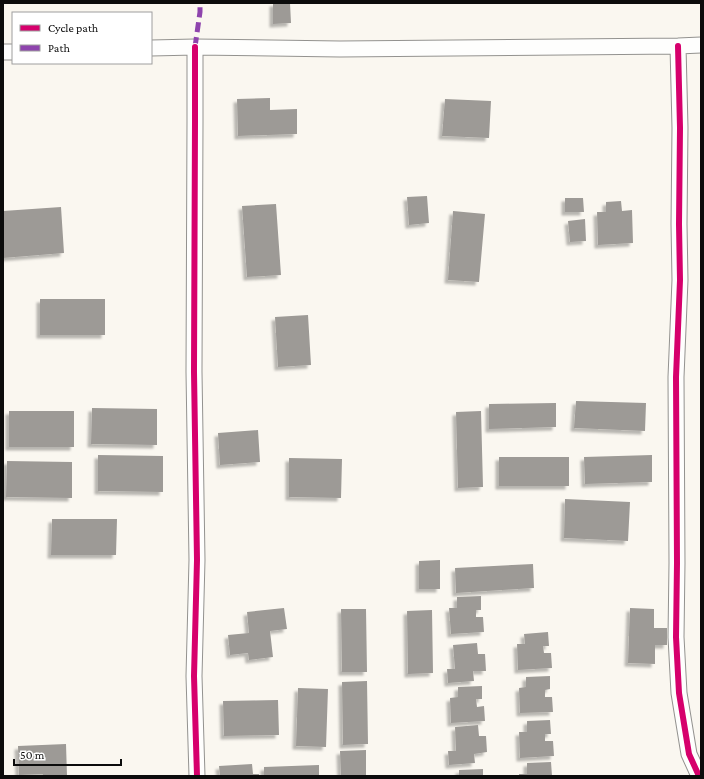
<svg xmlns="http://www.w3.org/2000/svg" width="704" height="779" viewBox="0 0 704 779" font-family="'Crimson Pro',serif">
  <defs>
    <filter id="shadow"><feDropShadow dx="-3.5" dy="3.5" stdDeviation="1" flood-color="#0004"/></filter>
  </defs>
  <rect width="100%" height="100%" fill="#faf7f0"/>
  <path fill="#9d9a96" filter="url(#shadow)" d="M273,3H290L291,23L273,24Z
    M270,98V110L297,109V134L238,136L237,99Z
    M445,99L491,101L489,138L442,136Z
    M427,196L429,223L409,225L407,197Z
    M565,198H583L584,212H565Z
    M621,201L622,211L632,210L633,243L598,245L597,212H606V202Z
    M276,204L281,275L247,277L242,206Z
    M61,207L64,253L3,258V211Z
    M453,211L485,214L479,282L448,280Z
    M585,219L586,241L570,242L568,221Z
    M40,299H105V335H40Z
    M308,315L311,365L278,367L275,317Z
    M576,401L646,403L645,431L574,428Z
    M556,403V427L489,429V404Z
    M92,408L157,409V445L91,444Z
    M9,411H74V447H9Z
    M481,411L483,487L458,488L456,412Z
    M258,430L260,462L220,465L218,433Z
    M98,455L163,456V492L98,491Z
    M652,455V482L585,484L584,457Z
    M499,457H569V486H499Z
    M289,458L342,459L341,498L289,497Z
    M7,461L72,462V498L6,497Z
    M565,499L630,502L628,541L564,538Z
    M52,519H117L116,555H51Z
    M440,560V589H419V561Z
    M533,564L534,588L456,593L455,568Z
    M481,596V610H476V617H483L484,632L451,634L449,608H457V597Z
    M284,608L287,629L270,631L273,657L249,660L248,653L230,655L228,635L249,633L247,612Z
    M630,608L654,609V628H667V645H655V664L628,663Z
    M341,609H366L367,672H342Z
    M432,610L433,673L408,674L407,611Z
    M548,632L549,646H543L544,653H551L552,668L518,670L517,644H525L524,634Z
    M477,643L478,654H485L486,671H473L474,681L448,683L447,669H455L453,645Z
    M550,676V689L545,690V697H552L553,712L520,713L519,688L526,687V677Z
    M367,681L368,744L343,745L342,682Z
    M482,686V699H476L477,707L484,706L485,721L451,723L450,698L458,697V687Z
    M298,688L328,689L326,747L296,746Z
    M278,700L279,735L224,736L223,701Z
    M550,720L551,734H545V741H553L554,756L520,758L519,732H527V721Z
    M478,725L479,736H486L487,752L474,754L475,763L449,765L448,751H456L455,727Z
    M66,744L67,776H43V774L19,775L18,746Z
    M366,750V776H341L340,751Z
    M551,762L552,776H519V774H527V763Z
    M252,764L253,774H259V776H220L219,766Z
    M319,765V776H264V767Z
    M483,769V776H459V770Z"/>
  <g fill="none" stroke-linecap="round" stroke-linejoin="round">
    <g stroke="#93928f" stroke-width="17">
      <path id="minor" d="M678,46L680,128L679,224L680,280L676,377L677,563L676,637L679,693L689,754L699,776
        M195,47V121L194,372L197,560L194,676L197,776
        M151,48L195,47L340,49L678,46L701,45
        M3,52H13"/>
    </g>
    <use href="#minor" stroke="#fefefd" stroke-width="15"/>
    <path stroke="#8e44ad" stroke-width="5" stroke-dasharray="10 5" stroke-linecap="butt" d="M195,47L200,12V3"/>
    <g stroke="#fff" stroke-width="8">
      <path id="cycleway" d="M678,46L680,128L679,224L680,280L676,377L677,563L676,637L679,693L689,754L699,776
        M195,47V121L194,372L197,560L194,676L197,776"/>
    </g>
    <use href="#cycleway" stroke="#d6006c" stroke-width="6"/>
  </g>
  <rect width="704" height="779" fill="none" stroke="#0c0c0c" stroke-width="8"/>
  <rect x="12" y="12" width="140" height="52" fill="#ffffff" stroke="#9e9e9e"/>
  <rect x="20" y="25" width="20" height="6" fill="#d6006c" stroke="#9e9e9e"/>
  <text x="48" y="32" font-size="12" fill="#0c0c0c">Cycle path</text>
  <rect x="20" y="45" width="20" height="6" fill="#8e44ad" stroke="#9e9e9e"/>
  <text x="48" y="52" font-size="12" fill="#0c0c0c">Path</text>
  <path d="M14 759v6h107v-6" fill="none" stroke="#0c0c0c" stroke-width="2"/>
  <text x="20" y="759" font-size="12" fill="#0c0c0c" stroke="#ffffff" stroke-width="3" paint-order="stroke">50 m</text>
</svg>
